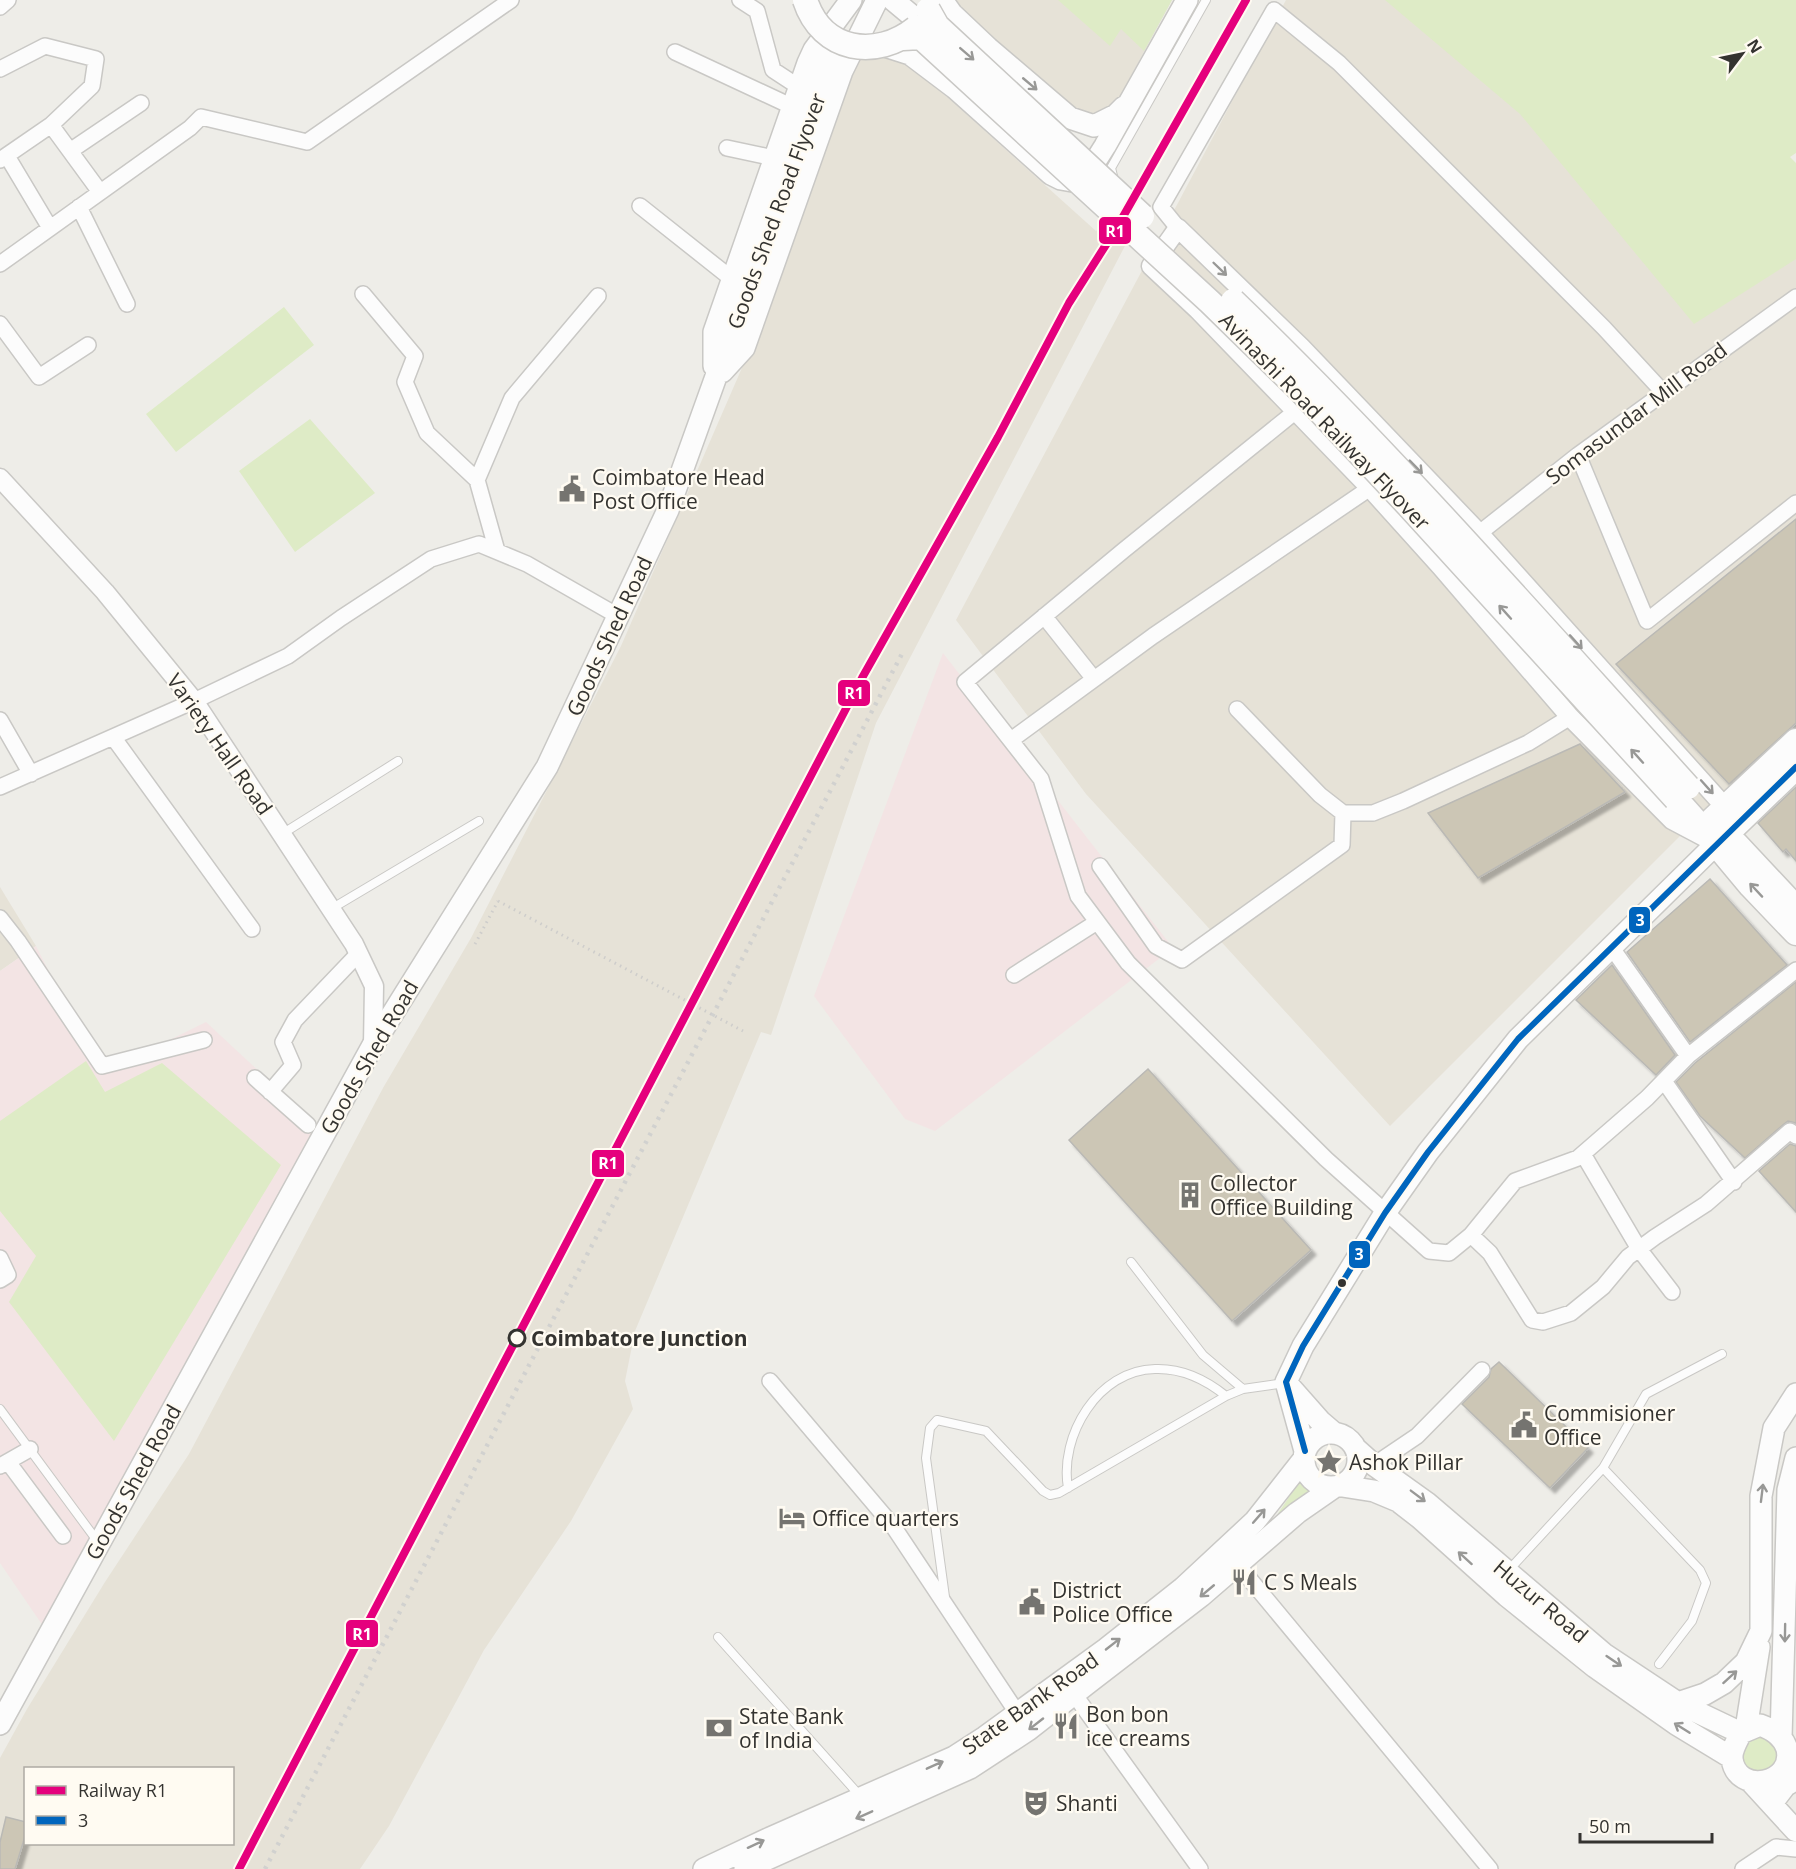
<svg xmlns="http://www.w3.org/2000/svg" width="1796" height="1869" viewBox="0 0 1796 1869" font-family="'Open Sans',sans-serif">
  <defs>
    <filter id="shadow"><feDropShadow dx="5" dy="5" stdDeviation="1.5" flood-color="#0004"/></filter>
  </defs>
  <rect width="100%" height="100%" fill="#eeede8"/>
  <path fill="#e6e2d7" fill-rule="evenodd" d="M956,0H1172L1112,111L1102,117L1076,112L959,10Z
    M1286,0H1501L1796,244V720L1390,1126L1086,794L956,620Z
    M903,57L1096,231L1109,219L1127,242L876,723L771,1035L761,1032L635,1331L625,1381L633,1409L571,1521L484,1650L389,1826L360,1869H0V1758L27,1709L105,1582L189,1454L383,1088L471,938L621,646L758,331L853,60ZM26,1768H232V1844H26Z
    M0,887L36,946L0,971Z"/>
  <path fill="#f3e4e4" d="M943,653L1173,948L935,1131L905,1119L814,996Z
    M36,946L101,1074L206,1022L321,1129L43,1626L0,1563V971Z"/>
  <path fill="#deebc6" d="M1058,0H1172L1144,51L1121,29L1110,46Z
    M1385,0H1796V153L1790,157L1796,163V259L1694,324L1520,114Z
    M284,307L314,345L176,452L146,414Z
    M310,419L375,493L295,552L239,471Z
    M86,1061L105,1092L162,1063L281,1165L114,1441L9,1302L36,1256L0,1211V1121Z
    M1303,1476L1318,1490L1275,1518Z
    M1760,1737L1767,1738L1778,1747L1779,1762L1762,1774L1749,1770C1738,1756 1743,1742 1760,1737Z"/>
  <path fill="#ccc6b5" stroke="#bab9b5" stroke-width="1.5" filter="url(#shadow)" d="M1796,519V723L1729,784L1616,664Z
    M1580,744L1625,792L1478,878L1428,813Z
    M1796,787V861L1786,849L1783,852L1758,823Z
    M1710,879L1787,965L1690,1042L1627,952Z
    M1612,965L1675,1055L1656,1075L1576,1000Z
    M1796,982V1123L1788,1121L1784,1124L1745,1158L1700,1116L1676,1082L1695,1063Z
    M1148,1069L1311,1250L1232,1321L1069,1140Z
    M1790,1144L1796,1146V1212L1759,1171Z
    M1499,1362L1588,1448L1550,1488L1462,1404L1489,1377L1491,1369Z
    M6,1817L26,1822V1833L15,1869H0V1842Z"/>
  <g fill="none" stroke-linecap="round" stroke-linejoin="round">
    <g stroke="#c9c8c5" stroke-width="10">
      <path id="service" d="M1114,180L1111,168L1206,0
        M282,834L398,761
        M331,909L479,821
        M1131,1262L1203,1355L1243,1389
        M0,1409L98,1542
        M1603,1468L1700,1570L1706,1583L1692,1621L1659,1664
        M1068,1488C1059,1436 1098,1370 1155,1369C1182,1368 1205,1379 1226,1396
        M1508,1571L1603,1468L1646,1394L1722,1354
        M945,1597L926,1458L930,1428L937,1420L986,1431L1043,1491L1050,1495L1059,1493L1226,1396L1243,1389L1285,1383
        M718,1637L861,1797"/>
    </g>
    <g stroke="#c9c8c5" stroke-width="18">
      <path id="minor" d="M740,0L757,11L773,70L799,87
        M0,7L8,0
        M675,52L793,107
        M0,69L45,46L96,59L92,86L51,125L0,160
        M51,125L100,192
        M727,148L774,158
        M70,151L141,103
        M7,156L50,228
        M640,206L732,279
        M79,207L127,304
        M1178,228L1161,207L1274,10L1339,63L1604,328L1663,392
        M0,264L190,128L201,117L307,142L511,0
        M363,294L415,356L405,382L427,433L477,480L497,551
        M0,324L39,377L88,345
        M1296,411L1124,550L965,682L1041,779L1078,896L1128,963L1326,1159L1429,1251L1449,1253L1471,1235L1490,1253L1532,1320L1543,1322L1571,1313L1603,1287L1628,1257L1655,1237L1706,1204L1790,1131L1796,1136
        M1578,455L1647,621L1796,503
        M477,480L512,398L598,296
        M1472,539L1578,455L1796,297
        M1044,616L1094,679
        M1237,709L1320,795L1343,813H1373L1403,801L1528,743L1570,717
        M0,720L31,774
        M113,737L252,929
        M1011,740L1153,636L1370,488
        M0,787L194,701L288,656L341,618L431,559L479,544L527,564L618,616
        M1100,866L1156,946L1182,960L1342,845L1343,813
        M0,918L18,941L102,1066L204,1040
        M1612,948L1688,1056
        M1014,975L1097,922
        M255,1078L308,1125
        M1664,1081L1734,1182
        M270,1092L293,1065L283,1042L295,1020L359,953
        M1583,1154L1639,1249L1672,1292
        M1471,1235L1515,1181L1578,1158L1647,1098L1688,1056L1796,970
        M0,1258L8,1275L0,1280
        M770,1381L893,1526L1018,1714
        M8,1462L63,1536
        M1374,1465L1417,1436L1482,1370
        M0,1466L30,1449
        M1238,1565L1490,1869
        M1074,1694L1200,1869
        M1743,1869L1776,1847L1796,1849"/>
    </g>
    <g stroke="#c9c8c5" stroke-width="21">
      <path id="tertiary" d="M0,478L105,592L194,701L354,944L374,986L373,1045
        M1706,838L1672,820L1570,717L1441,567L1370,488L1198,310L1151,266L1178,228L1301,347L1479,533L1733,816"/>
    </g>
    <g stroke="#c9c8c5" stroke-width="24">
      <path id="secondary" d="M893,0L917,20
        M942,0L952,14L988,48L1070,118L1094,126L1116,115L1124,107
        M885,46L910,54L955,88L1051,174L1061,179L1078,182L1086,176L1105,146L1187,0
        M714,366V332L808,63L814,50L851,0
        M722,372L744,348L842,71L876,2
        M1290,1387L1320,1421L1334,1433
        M1304 1460a27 27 0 1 1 54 0a27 27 0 1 1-54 0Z
        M1355,1448L1374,1465L1427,1503L1604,1654L1678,1703L1741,1733
        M1305,1451L1286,1382L1303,1346L1385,1213L1428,1152L1518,1039L1716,844
        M1342,1486L1374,1491L1398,1501L1420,1518L1507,1596L1595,1667L1676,1724L1732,1758
        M1678,1703L1705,1694L1724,1683L1746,1662L1761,1631V1496L1774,1428L1796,1394
        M0,1724L373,1045L547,767L668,510L837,40
        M1760,1725C1772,1729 1783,1736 1787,1749C1795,1784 1737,1796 1732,1759C1731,1750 1737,1741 1741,1733Z
        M1746,1729L1759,1647
        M1781,1738L1788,1490L1796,1458
        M1752,1783L1796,1831
        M1772,1803L1785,1786L1796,1779
        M704,1869L770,1838L954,1757L985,1737L1106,1649L1183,1588L1255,1521L1303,1460
        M745,1869L970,1768L1028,1730L1088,1683L1201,1596L1297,1513L1333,1488"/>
    </g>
    <g stroke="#c9c8c5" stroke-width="27">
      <path id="primary" d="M1716,844L1751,886L1796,933
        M1736,844L1796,908"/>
    </g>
    <g stroke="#c9c8c5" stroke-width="27">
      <path id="trunk" d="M1676,799L1716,844L1796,767
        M1713,819L1796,741"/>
    </g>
    <path stroke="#cecdcb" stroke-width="3" stroke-dasharray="1.5 4.5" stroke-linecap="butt" d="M475,944L498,901"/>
    <use href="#service" stroke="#fcfcfc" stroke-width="8"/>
    <use href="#minor" stroke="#fcfcfc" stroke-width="15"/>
    <use href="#tertiary" stroke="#fcfcfc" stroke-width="18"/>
    <use href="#secondary" stroke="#fcfcfc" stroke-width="21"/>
    <use href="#primary" stroke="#fcfcfc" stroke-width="24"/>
    <use href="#trunk" stroke="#fcfcfc" stroke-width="24"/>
    <path stroke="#d1d1cf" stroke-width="4.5" stroke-dasharray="3 6" stroke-linecap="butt" d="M239,1869L862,678L998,437L1069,303L1116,229L1246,0
      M265,1869L904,650"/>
    <g stroke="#c9c8c5" stroke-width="27" stroke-linecap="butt">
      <path id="trunk-bridge" d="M805,0C822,52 876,60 916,28
        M928,10L937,26L951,39L1142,216
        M903,38L921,37L1210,302L1301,391L1408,505L1676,799
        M1233,301C1393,455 1539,623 1688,787"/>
    </g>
    <path stroke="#cecdcb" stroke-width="3" stroke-dasharray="1.5 4.5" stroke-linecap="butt" d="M498,901L743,1031"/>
    <use href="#trunk-bridge" stroke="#fcfcfc" stroke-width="24"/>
    <g stroke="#fffbf2" stroke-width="10">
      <path id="bus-1" d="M1305,1451L1286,1382L1303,1346L1385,1213L1428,1152L1518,1039L1796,767"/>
    </g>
    <use href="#bus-1" stroke="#0065bd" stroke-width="6"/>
    <g stroke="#fffbf2" stroke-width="12">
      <path id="rail-1" d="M239,1869L862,678L998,437L1069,303L1116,229L1246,0"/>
    </g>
    <use href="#rail-1" stroke="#e5007d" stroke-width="8"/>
  </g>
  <defs><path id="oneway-shaft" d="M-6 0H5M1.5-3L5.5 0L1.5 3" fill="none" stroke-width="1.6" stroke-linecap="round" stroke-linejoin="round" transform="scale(1.5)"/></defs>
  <g stroke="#989896">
    <use href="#oneway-shaft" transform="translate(967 54) rotate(41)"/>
    <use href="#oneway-shaft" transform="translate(1030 84) rotate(40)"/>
    <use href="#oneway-shaft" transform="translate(1220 269) rotate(44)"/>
    <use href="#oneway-shaft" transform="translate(1416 467) rotate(46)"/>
    <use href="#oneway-shaft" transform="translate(1505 612) rotate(-132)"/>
    <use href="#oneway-shaft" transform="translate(1576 642) rotate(48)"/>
    <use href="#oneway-shaft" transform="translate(1637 756) rotate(-132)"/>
    <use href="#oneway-shaft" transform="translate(1707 787) rotate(48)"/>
    <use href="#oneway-shaft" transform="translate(1756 890) rotate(-133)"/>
    <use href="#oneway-shaft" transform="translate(1762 1493) rotate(-83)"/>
    <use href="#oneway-shaft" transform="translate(1418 1496) rotate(37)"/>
    <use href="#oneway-shaft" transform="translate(1259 1516) rotate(-49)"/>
    <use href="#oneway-shaft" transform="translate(1465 1558) rotate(-138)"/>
    <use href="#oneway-shaft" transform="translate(1207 1591) rotate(140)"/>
    <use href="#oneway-shaft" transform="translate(1785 1633) rotate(91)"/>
    <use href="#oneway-shaft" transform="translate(1113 1644) rotate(-38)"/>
    <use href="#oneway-shaft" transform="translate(1614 1661) rotate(34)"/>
    <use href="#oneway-shaft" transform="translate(1730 1677) rotate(-42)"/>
    <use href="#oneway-shaft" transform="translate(1036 1724) rotate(142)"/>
    <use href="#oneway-shaft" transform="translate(1682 1728) rotate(-148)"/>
    <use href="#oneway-shaft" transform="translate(935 1765) rotate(-24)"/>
    <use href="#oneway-shaft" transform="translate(864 1815) rotate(156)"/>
    <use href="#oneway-shaft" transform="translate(756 1844) rotate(-25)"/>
  </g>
  <defs>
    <g id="civic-bare" transform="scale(2.07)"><path d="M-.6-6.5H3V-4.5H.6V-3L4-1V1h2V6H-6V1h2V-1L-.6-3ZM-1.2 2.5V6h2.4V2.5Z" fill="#757470" stroke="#fffbf2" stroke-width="2.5" paint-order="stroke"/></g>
    <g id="building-bare" transform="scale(2.07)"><path d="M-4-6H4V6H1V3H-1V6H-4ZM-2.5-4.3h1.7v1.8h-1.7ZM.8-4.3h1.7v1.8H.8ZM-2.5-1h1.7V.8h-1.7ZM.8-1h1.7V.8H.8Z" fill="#757470" stroke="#fffbf2" stroke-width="2.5" paint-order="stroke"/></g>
    <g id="sight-bare" transform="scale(2.07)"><path d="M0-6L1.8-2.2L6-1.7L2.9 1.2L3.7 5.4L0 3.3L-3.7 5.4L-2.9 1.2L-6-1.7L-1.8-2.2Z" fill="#757470" stroke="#fffbf2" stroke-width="2.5" paint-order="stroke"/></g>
    <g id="hotel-bare" transform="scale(2.07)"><path d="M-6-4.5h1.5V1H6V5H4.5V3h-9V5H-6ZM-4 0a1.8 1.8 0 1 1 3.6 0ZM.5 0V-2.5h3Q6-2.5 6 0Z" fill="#757470" stroke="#fffbf2" stroke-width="2.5" paint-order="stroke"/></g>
    <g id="restaurant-bare" transform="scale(2.07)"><path d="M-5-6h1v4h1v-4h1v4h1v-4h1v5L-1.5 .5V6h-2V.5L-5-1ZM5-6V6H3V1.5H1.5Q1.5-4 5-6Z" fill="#757470" stroke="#fffbf2" stroke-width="2.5" paint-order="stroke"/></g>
    <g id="bank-bare" transform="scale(2.07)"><path d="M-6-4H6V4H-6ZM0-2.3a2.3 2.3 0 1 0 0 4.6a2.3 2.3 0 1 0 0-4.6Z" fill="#757470" stroke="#fffbf2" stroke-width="2.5" paint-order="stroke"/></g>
    <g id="theatre-bare" transform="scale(2.07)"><path d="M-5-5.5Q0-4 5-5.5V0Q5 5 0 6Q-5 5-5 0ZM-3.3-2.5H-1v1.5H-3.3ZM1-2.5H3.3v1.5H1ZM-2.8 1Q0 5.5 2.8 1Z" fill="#757470" stroke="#fffbf2" stroke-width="2.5" paint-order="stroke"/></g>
  </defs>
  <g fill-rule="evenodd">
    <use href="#civic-bare" x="572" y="489"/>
    <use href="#building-bare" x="1190" y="1195"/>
    <use href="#civic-bare" x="1524" y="1425"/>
    <use href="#sight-bare" x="1329" y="1462"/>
    <use href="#hotel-bare" x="792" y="1518"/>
    <use href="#restaurant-bare" x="1244" y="1582"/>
    <use href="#civic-bare" x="1032" y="1602"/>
    <use href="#restaurant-bare" x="1066" y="1726"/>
    <use href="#bank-bare" x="719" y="1728"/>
    <use href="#theatre-bare" x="1036" y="1803"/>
  </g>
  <circle fill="#343330" stroke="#fffbf2" stroke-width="2" cx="1342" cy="1283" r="5"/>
  <circle fill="#fffbf2" stroke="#343330" stroke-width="3" cx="517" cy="1338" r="8"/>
  <g text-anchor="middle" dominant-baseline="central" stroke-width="4.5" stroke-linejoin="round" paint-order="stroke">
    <g font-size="21" fill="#343330" stroke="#fffbf2">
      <text transform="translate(776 211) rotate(-70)">Goods Shed Road Flyover</text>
      <text transform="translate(1636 413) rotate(-37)">Somasundar Mill Road</text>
      <text transform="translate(1325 421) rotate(46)">Avinashi Road Railway Flyover</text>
      <text transform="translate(609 636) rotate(-65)">Goods Shed Road</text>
      <text transform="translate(220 744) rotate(55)">Variety Hall Road</text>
      <text transform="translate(369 1057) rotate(-60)">Goods Shed Road</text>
      <text transform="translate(133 1482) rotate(-61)">Goods Shed Road</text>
      <text transform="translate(1541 1601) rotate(40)">Huzur Road</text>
      <text transform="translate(1030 1703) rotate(-35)">State Bank Road</text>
    </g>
    <g font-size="21" fill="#343330" stroke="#fffbf2" text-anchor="start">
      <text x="592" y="477">Coimbatore Head<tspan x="592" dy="24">Post Office</tspan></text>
      <text x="1210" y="1183">Collector<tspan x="1210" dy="24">Office Building</tspan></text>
      <text x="1544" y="1413">Commisioner<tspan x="1544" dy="24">Office</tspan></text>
      <text x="1349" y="1462">Ashok Pillar</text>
      <text x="812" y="1518">Office quarters</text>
      <text x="1264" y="1582">C S Meals</text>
      <text x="1052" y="1590">District<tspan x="1052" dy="24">Police Office</tspan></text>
      <text x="1086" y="1714">Bon bon<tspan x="1086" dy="24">ice creams</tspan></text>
      <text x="739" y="1716">State Bank<tspan x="739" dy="24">of India</tspan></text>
      <text x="1056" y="1803">Shanti</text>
    </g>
    <g font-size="21" font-weight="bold" fill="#343330" stroke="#fffbf2" text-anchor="start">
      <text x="531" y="1338">Coimbatore Junction</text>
    </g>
  </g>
  <g stroke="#fffbf2" stroke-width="2">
    <rect x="1098" y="216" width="34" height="29" rx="6" fill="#e5007d"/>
    <rect x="837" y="679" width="34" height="28" rx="6" fill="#e5007d"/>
    <rect x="1628" y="906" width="23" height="28" rx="6" fill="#0065bd"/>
    <rect x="591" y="1149" width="34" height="29" rx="6" fill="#e5007d"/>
    <rect x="1348" y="1240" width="23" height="29" rx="6" fill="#0065bd"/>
    <rect x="345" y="1619" width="34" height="29" rx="6" fill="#e5007d"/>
  </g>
  <g font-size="16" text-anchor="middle" font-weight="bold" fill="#fff">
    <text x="1115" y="237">R1</text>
    <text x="854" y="699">R1</text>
    <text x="1640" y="926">3</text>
    <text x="608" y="1169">R1</text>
    <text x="1359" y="1260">3</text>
    <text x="362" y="1640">R1</text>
  </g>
  <rect x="24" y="1767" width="210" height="78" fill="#fffbf2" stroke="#aeaba4" stroke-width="1.5"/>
  <rect x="36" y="1786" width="30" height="9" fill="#e5007d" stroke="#aeaba4" stroke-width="1.5"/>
  <text x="78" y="1797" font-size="18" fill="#343330">Railway R1</text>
  <rect x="36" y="1816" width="30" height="9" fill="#0065bd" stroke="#aeaba4" stroke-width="1.5"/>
  <text x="78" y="1827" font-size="18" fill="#343330">3</text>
  <g transform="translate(1742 54) rotate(58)" stroke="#fffbf2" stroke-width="4.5" paint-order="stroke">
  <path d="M0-4.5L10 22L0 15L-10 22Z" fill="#343330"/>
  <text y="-9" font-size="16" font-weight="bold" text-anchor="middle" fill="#343330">N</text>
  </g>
  <path d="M1580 1833v9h132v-9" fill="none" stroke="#343330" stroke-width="3"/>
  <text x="1589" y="1833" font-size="18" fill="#343330" stroke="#fffbf2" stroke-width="4.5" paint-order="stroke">50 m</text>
</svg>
